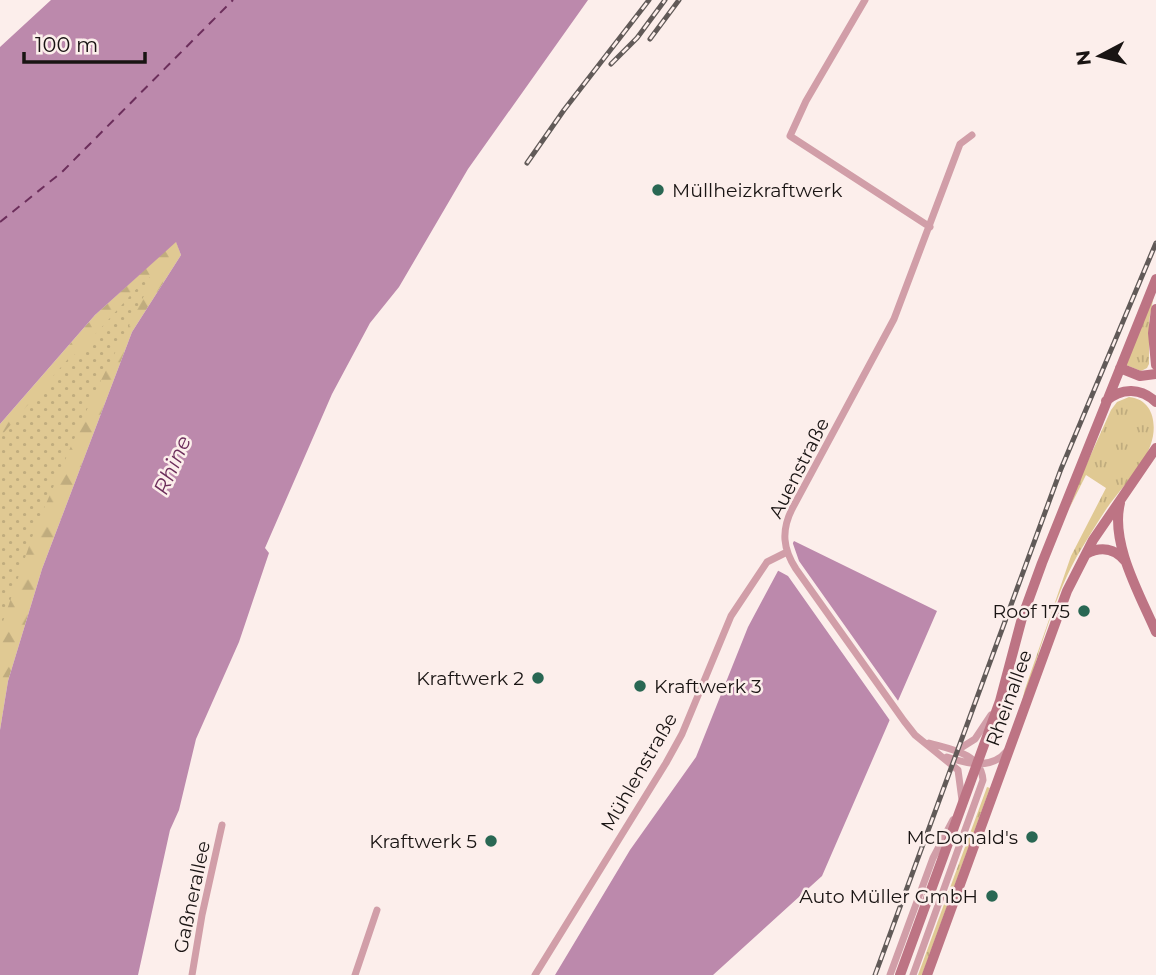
<svg xmlns="http://www.w3.org/2000/svg" width="1156" height="975" viewBox="0 0 1156 975" font-family="Montserrat,sans-serif">
  <defs>
    <pattern id="grass-tufts" width="24" height="20" patternUnits="userSpaceOnUse" patternTransform="scale(1.75)"><rect width="24" height="20" fill="#e0c993"/><path d="M3 7l-1-3M5 7V3M7 7l1-3M15 17l-1-3M17 17v-4M19 17l1-3" fill="none" stroke="#c0ac7e"/></pattern>
    <pattern id="forest-firs" width="22" height="20" patternUnits="userSpaceOnUse" patternTransform="scale(1.75)"><rect width="22" height="20" fill="#e0c993"/><path d="M5 1l3.5 6h-7zM16 11l3.5 6h-7z" fill="#c0ac7e"/></pattern>
    <pattern id="park-dots" width="8" height="8" patternUnits="userSpaceOnUse" patternTransform="scale(1.75)"><rect width="8" height="8" fill="#e0c993"/><path d="M2 2h.1M6 6h.1" fill="none" stroke="#c0ac7e" stroke-width="1.8" stroke-linecap="round"/></pattern>
  </defs>
  <rect width="100%" height="100%" fill="#fceeeb"/>
  <path fill="url(#grass-tufts)" d="M1154,295L1149,321V364L1147,368L1141,371L1126,365Z
    M1129,397C1150,399 1156,418 1153,436C1148,463 1123,485 1107,508C1097,523 1086,541 1076,558C1051,604 1037,663 1019,713L1025,689L1071,556L1106,488L1086,475L1069,509L1083,472L1111,410L1117,402Z
    M987,787L990,788L922,975H918Z"/>
  <path fill="url(#forest-firs)" d="M176,241L181,255L132,332L42,569L8,681L0,730V424L95,315Z"/>
  <path fill="url(#park-dots)" d="M148,276L152,280L92,398L35,529L0,630V437L68,359L80,351Z"/>
  <path fill="#bc89ac" d="M51,0H588L468,169L399,287L370,323L332,394L265,548L269,553L239,642L196,739L179,810L170,830L138,975H0V730L8,681L42,569L132,332L181,255L176,242L95,315L0,424V47Z
    M794,541L937,611L822,876L713,975H555L630,850L696,757L748,627Z"/>
  <path fill="#fceeeb" d="M791,538L799,561L901,705L891,722L788,576L775,569Z"/>
  <g fill="none" stroke-linecap="round" stroke-linejoin="round">
    <path stroke="#6c2e5b" stroke-width="2" stroke-dasharray="9 7" stroke-linecap="butt" d="M0,222L62,172L233,0"/>
    <path stroke="#d19ea8" stroke-width="7" d="M865,0L806,101L790,136L930,227
      M956,751L975,739L991,715
      M947,757C968,764 992,770 1007,751
      M962,800L958,770L915,735L904,721L796,569C783,549 781,531 792,509L894,319L960,144L972,135
      M192,975L202,915L222,825
      M355,975L377,910
      M535,975L666,763L682,734L731,616L767,562L787,552
      M890,975L933,858L953,820
      M913,975L983,780C981,753 950,749 929,743"/>
    <path stroke="#bd7484" stroke-width="10" d="M1156,309L1153,333L1156,365
      M1120,368L1140,376L1156,374
      M1106,401C1122,387 1141,388 1156,402
      M1120,503C1110,543 1140,595 1156,632
      M1086,554C1101,546 1115,548 1126,562
      M900,975L1000,701L1022,618L1042,563L1156,279
      M927,975L1067,591L1093,540L1156,448"/>
    <g stroke="#615a58" stroke-width="5">
      <path id="rail" d="M650,39L679,0
        M611,64L637,38L665,0
        M527,163L564,110L649,0
        M875,975L1061,469L1156,243"/>
    </g>
    <use href="#rail" stroke="#fceeeb" stroke-width="2.5" stroke-dasharray="8" stroke-linecap="butt"/>
  </g>
  <g fill="#296753" stroke="#fceeeb" stroke-width="2.5">
    <circle cx="658" cy="190" r="7"/>
    <circle cx="1084" cy="611" r="7"/>
    <circle cx="538" cy="678" r="7"/>
    <circle cx="640" cy="686" r="7"/>
    <circle cx="1032" cy="837" r="7"/>
    <circle cx="491" cy="841" r="7"/>
    <circle cx="992" cy="896" r="7"/>
  </g>
  <g text-anchor="middle" dominant-baseline="central" stroke-width="5" stroke-linejoin="round" paint-order="stroke">
    <g font-size="19" fill="#191413" stroke="#fceeeb" text-anchor="end">
      <text x="672" y="190" text-anchor="start">Müllheizkraftwerk</text>
      <text x="1070" y="611">Roof 175</text>
      <text x="524" y="678">Kraftwerk 2</text>
      <text x="654" y="686" text-anchor="start">Kraftwerk 3</text>
      <text x="1018" y="837">McDonald's</text>
      <text x="477" y="841">Kraftwerk 5</text>
      <text x="978" y="896">Auto Müller GmbH</text>
    </g>
    <g font-size="19" fill="#191413" stroke="#fceeeb">
      <text transform="translate(799 468) rotate(-63)">Auenstraße</text>
      <text transform="translate(1009 698) rotate(-70)">Rheinallee</text>
      <text transform="translate(639 772) rotate(-60)">Mühlenstraße</text>
      <text transform="translate(192 897) rotate(-78)">Gaßnerallee</text>
    </g>
    <g font-size="21" font-style="italic" fill="#6c2e5b" stroke="#fceeeb">
      <text transform="translate(172 465) rotate(-66)">Rhine</text>
    </g>
  </g>
  <g transform="translate(1100 56) rotate(263)" stroke="#fceeeb" stroke-width="5" paint-order="stroke">
  <path d="M0-5L12 26L0 18L-12 26Z" fill="#191413"/>
  <text y="-10" font-size="19" font-weight="bold" text-anchor="middle" fill="#191413">N</text>
  </g>
  <path d="M24 52v10h121v-10" fill="none" stroke="#191413" stroke-width="3.5"/>
  <text x="35" y="52" font-size="21" fill="#191413" stroke="#fceeeb" stroke-width="5" paint-order="stroke">100 m</text>
</svg>
